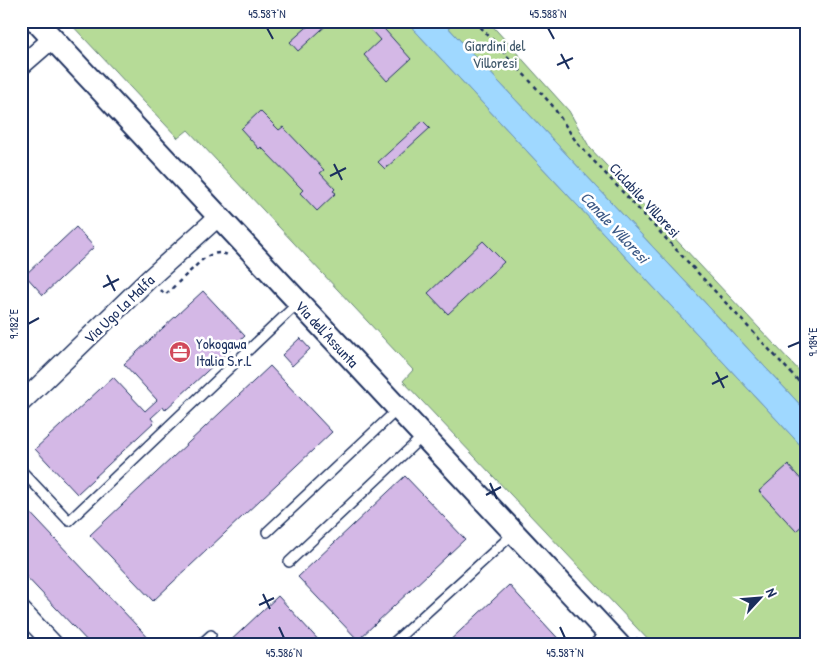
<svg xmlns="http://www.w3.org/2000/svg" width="827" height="666" viewBox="0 0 827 666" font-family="'Patrick Hand',sans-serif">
  <rect width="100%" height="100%" fill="#fff"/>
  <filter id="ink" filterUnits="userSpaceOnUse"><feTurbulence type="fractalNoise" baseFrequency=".02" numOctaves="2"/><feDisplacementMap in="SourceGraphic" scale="10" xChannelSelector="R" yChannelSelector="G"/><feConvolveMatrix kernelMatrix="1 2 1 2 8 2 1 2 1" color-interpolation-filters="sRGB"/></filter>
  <g filter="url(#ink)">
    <path fill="#b6db97" stroke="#68857a" d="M68,21H406L806,451V645H653L403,381L413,370L188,130L178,138Z
      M442,21H488L569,111L590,148L806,378V411Z"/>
    <path fill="#9fd8ff" stroke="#6a94bf" d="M406,21H442L806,411V451Z"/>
    <path fill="#d4b8e6" stroke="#1b2f5e" d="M314,21H331L298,51L290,42Z
      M363,21H377L411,59L387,81L364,55L380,40Z
      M21,35L27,42L21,48Z
      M260,111L279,130L283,127L324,170L320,173L335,189L333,191L336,193L317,211L300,193L303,190L261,147L259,149L241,129Z
      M423,121L430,128L385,169L378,162Z
      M76,227L94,247L43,295L25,275Z
      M483,241L504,262L448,314L428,293Z
      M203,291L245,336L165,410L163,407L151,418L154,422L77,494L35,449L113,377L145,411L157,400L124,364Z
      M300,338L310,349L292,366L282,355Z
      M270,366L332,432L153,601L90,535Z
      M788,465L806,485V522L796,531L759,491Z
      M405,476L465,539L358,640L298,577Z
      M21,503L155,645H91L21,571Z
      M509,585L564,645H445Z
      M278,596L323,645H226Z"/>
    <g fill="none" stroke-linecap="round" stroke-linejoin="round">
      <g stroke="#1b2f5e" stroke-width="12">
        <path id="service" d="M21,470L69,521L298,303
          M267,532L398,409
          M289,562L423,436
          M200,645L211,635
          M391,645L514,533
          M593,645L607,632"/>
      </g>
      <g stroke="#1b2f5e" stroke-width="21">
        <path id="minor" d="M21,66L52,39
          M21,403L149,279L218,217
          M21,610L54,645"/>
      </g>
      <g stroke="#1b2f5e" stroke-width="25">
        <path id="tertiary" d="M36,21L619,645"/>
      </g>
      <path stroke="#1b2f5e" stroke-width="2.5" stroke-dasharray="4 4" stroke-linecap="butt" d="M475,21L552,105L577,143L806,389
        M161,290L165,295L202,260C210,254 220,250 229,256
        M636,638L643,645"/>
      <use href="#service" stroke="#fff" stroke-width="9"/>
      <use href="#minor" stroke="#fff" stroke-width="18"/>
      <use href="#tertiary" stroke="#fff" stroke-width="21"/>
    </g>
  </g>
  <path fill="none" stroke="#1b2f5e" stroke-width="2" d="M267,28L273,39M548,28L554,39M561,54L569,69M557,65L573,58M334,164L342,180M330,176L346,168M107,275L115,291M103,287L119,279M28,324L39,318M788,347L800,342M716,372L724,388M712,384L728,376M490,483L497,499M486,495L501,487M263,594L270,609M259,605L274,598M279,627L284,638M560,627L565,638"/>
  <defs>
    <g id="office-disc" transform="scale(1.125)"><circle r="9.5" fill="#d1495b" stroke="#fff"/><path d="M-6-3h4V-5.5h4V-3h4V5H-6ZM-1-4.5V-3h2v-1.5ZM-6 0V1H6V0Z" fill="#fff"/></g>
  </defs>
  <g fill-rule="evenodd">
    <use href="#office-disc" x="180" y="352"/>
  </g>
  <g text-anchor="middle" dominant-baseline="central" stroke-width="5" stroke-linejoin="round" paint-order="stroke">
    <g font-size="15" fill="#425a6c" stroke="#fff">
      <text x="495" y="45">Giardini del<tspan x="495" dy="17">Villoresi</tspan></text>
    </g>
    <g font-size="15" fill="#1b2f5e" stroke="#fff">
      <text transform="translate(645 200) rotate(47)">Ciclabile Villoresi</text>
      <text transform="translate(119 309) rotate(-44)">Via Ugo La Malfa</text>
      <text transform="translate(327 334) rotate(47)">Via dell'Assunta</text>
    </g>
    <g font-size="15" fill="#1b2f5e" stroke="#fff" text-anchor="start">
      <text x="196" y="343">Yokogawa<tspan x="196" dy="17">Italia S.r.L</tspan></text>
    </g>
    <g font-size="16" font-style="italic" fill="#3c5986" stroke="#fff">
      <text transform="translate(615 227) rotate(47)">Canale Villoresi</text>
    </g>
  </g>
  <rect width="827" height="666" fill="none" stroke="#fff" stroke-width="55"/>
  <g transform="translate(760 598) rotate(64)" stroke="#ffffff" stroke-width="4" paint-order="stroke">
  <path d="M0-4L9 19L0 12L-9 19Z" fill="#1b2f5e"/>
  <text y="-8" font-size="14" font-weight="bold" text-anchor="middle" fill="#1b2f5e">N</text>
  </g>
  <rect x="28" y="28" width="772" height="610" fill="none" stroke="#1b2f5e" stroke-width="2"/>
  <g font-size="12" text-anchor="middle" fill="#1b2f5e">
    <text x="267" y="18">45.587°N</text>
    <text x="548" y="18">45.588°N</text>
    <text transform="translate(14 324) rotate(-90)" y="4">9.182°E</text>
    <text transform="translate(813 342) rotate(-90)" y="4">9.184°E</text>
    <text x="284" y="657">45.586°N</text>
    <text x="565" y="657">45.587°N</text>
  </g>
</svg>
